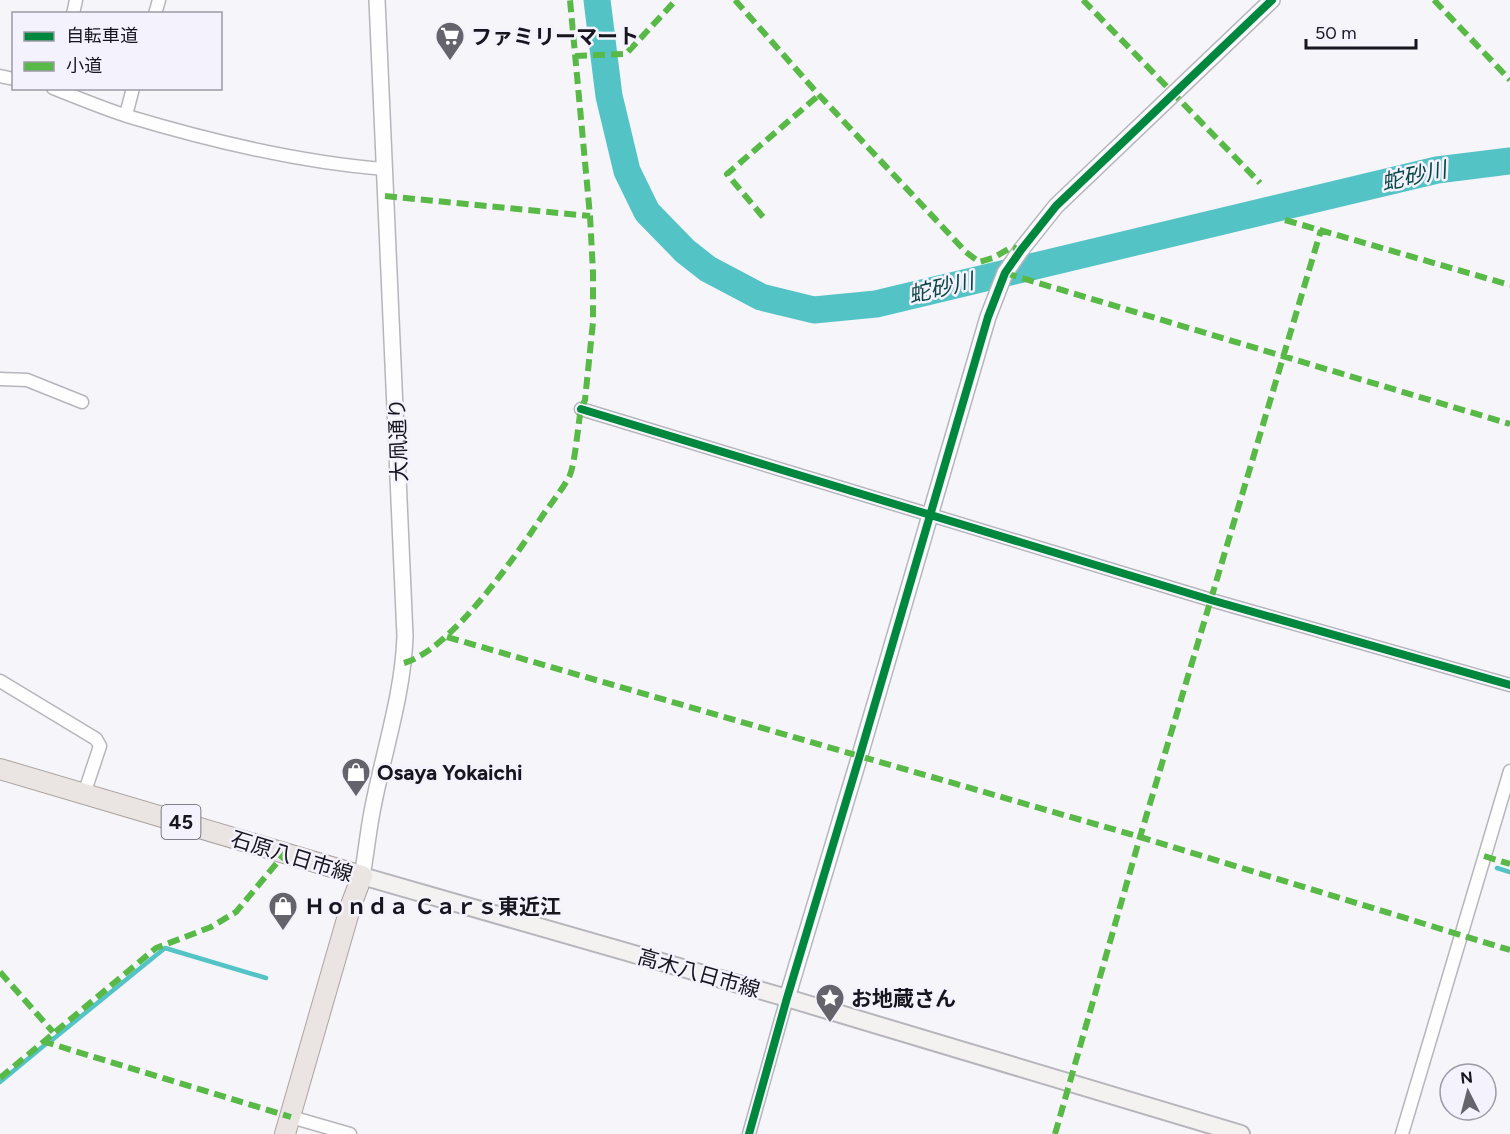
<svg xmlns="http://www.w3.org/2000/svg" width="1510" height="1134" viewBox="0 0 1510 1134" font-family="Figtree,'Noto Sans JP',sans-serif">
  <rect width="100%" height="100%" fill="#f5f5fa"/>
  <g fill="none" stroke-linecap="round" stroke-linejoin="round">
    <path stroke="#53c3c6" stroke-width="4.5" d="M1497,868L1510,872
      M52,1040L165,948L266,978
      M0,1082L52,1039"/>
    <path stroke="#53c3c6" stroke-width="27" d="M597,0L609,96L627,171L647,212L685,251L708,269L761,297L814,310L876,304L1437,170L1510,161"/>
    <g stroke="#b6b5bb" stroke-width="15">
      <path id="minor" d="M73,14L76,0
        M155,14L159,0
        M0,76L14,79
        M53,88C78,98 102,108 127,116C210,141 297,162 384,169
        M126,115L133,88
        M0,379L27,380L82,402
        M581,409L1211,600L1510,685
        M0,681L96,739L100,746L84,794
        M291,1117L350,1134
        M749,1134L787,998
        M1402,1134L1510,771"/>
    </g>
    <g stroke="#b6b5bb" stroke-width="18">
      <path id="tertiary" d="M362,876C366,854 368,833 372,812C383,753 403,696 405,636L377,0
        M787,998L860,755L988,317L1005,273L1021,250L1056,206L1272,0"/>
    </g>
    <g stroke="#b6b5bb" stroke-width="20">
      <path id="secondary" d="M362,876L787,998L1241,1134"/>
    </g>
    <g stroke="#aca3a0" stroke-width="22">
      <path id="primary" d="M0,769L362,876L351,905L285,1134"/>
    </g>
    <use href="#minor" stroke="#fefefe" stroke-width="12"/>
    <use href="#tertiary" stroke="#fefefe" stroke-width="15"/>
    <use href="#secondary" stroke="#f3f2f1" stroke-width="16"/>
    <use href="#primary" stroke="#eae5e2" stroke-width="20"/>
    <path stroke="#58b947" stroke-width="6" stroke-dasharray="12 6" stroke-linecap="butt" d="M735,0L819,95L966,252L979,262L993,258L1012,247L1021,250
      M1083,0L1260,183
      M1434,0L1510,80
      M575,56L626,54L676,0
      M385,196L590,216
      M763,217L727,174L819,95
      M1285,220L1510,285
      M1005,273L1510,424
      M447,637L1140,837L1510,950
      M404,663C452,649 515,557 543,515C552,502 562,490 569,477C575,466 578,424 581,409L585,400L593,322V272L590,216L570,0
      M1484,856L1510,864
      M0,972L53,1032
      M42,1041L291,1117
      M0,1078L156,948L211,927L236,912L286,852
      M1055,1134L1140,837L1321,230"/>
    <g stroke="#f4f2fd" stroke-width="11">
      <path id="cycleway" d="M581,409L1211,600L1510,685
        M749,1134L787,998L860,755L988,317L1005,273L1021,250L1056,206L1272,0"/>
    </g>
    <use href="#cycleway" stroke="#00873e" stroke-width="8"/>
  </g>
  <defs>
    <g id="supermarket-pin" transform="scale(1.5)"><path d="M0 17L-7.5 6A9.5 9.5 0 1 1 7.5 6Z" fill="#65636b" stroke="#f4f2fd"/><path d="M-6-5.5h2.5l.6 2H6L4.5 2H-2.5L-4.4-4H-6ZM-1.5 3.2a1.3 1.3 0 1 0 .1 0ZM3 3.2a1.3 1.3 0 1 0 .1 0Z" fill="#fff"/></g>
    <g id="shop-pin" transform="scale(1.5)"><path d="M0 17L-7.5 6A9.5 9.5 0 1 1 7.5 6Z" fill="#65636b" stroke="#f4f2fd"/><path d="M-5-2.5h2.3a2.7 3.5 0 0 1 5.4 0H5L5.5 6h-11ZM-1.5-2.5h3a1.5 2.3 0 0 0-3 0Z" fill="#fff"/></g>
    <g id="sight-pin" transform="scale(1.5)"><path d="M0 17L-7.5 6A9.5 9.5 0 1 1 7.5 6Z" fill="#65636b" stroke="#f4f2fd"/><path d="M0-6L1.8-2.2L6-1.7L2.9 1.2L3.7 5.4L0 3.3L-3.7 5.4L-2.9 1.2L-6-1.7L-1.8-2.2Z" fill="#fff"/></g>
  </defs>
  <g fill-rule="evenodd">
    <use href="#supermarket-pin" x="450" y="36"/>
    <use href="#shop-pin" x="356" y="772"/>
    <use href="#shop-pin" x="283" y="906"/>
    <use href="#sight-pin" x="830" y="998"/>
  </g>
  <g text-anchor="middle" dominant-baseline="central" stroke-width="5" stroke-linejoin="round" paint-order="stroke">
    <rect fill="#f4f2fd" stroke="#595761" stroke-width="1.5" x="161.5" y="805" width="39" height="34" rx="4.5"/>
    <g font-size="20" font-weight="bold" fill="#17151e">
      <text x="181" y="822">45</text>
    </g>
    <g font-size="21" font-weight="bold" fill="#17151e" stroke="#f4f2fd" text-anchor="start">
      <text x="471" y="36">ファミリーマート</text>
      <text x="377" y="772">Osaya Yokaichi</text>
      <text x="304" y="906">Ｈｏｎｄａ Ｃａｒｓ東近江</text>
      <text x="851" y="998">お地蔵さん</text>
    </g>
    <g font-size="21" fill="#17151e" stroke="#f4f2fd">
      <text transform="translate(398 440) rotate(-92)">大凧通り</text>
      <text transform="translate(292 856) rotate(17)">石原八日市線</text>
      <text transform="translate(699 973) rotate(16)">高木八日市線</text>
    </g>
    <g font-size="22" font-style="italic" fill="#094747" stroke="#f4f2fd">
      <text transform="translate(1414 176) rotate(-12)">蛇砂川</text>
      <text transform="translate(941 288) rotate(-13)">蛇砂川</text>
    </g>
  </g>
  <rect x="12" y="12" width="210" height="78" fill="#f4f2fd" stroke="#9c9aa4" stroke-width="1.5"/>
  <rect x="24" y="32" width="30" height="9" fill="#00873e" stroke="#9c9aa4" stroke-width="1.5"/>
  <text x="66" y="42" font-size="18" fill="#17151e">自転車道</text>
  <rect x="24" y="62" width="30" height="9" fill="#58b947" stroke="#9c9aa4" stroke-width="1.5"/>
  <text x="66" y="72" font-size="18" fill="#17151e">小道</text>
  <g transform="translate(1468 1092) rotate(354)"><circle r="28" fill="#f4f2fd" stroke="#9c9aa4" stroke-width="1.5"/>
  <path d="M0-4.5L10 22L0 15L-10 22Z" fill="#65636b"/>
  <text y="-9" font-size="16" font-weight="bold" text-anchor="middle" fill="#17151e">N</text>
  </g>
  <path d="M1306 39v9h110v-9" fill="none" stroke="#17151e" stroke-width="3"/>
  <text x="1315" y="39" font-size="18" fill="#17151e" stroke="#f4f2fd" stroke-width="4.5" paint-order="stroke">50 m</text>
</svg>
